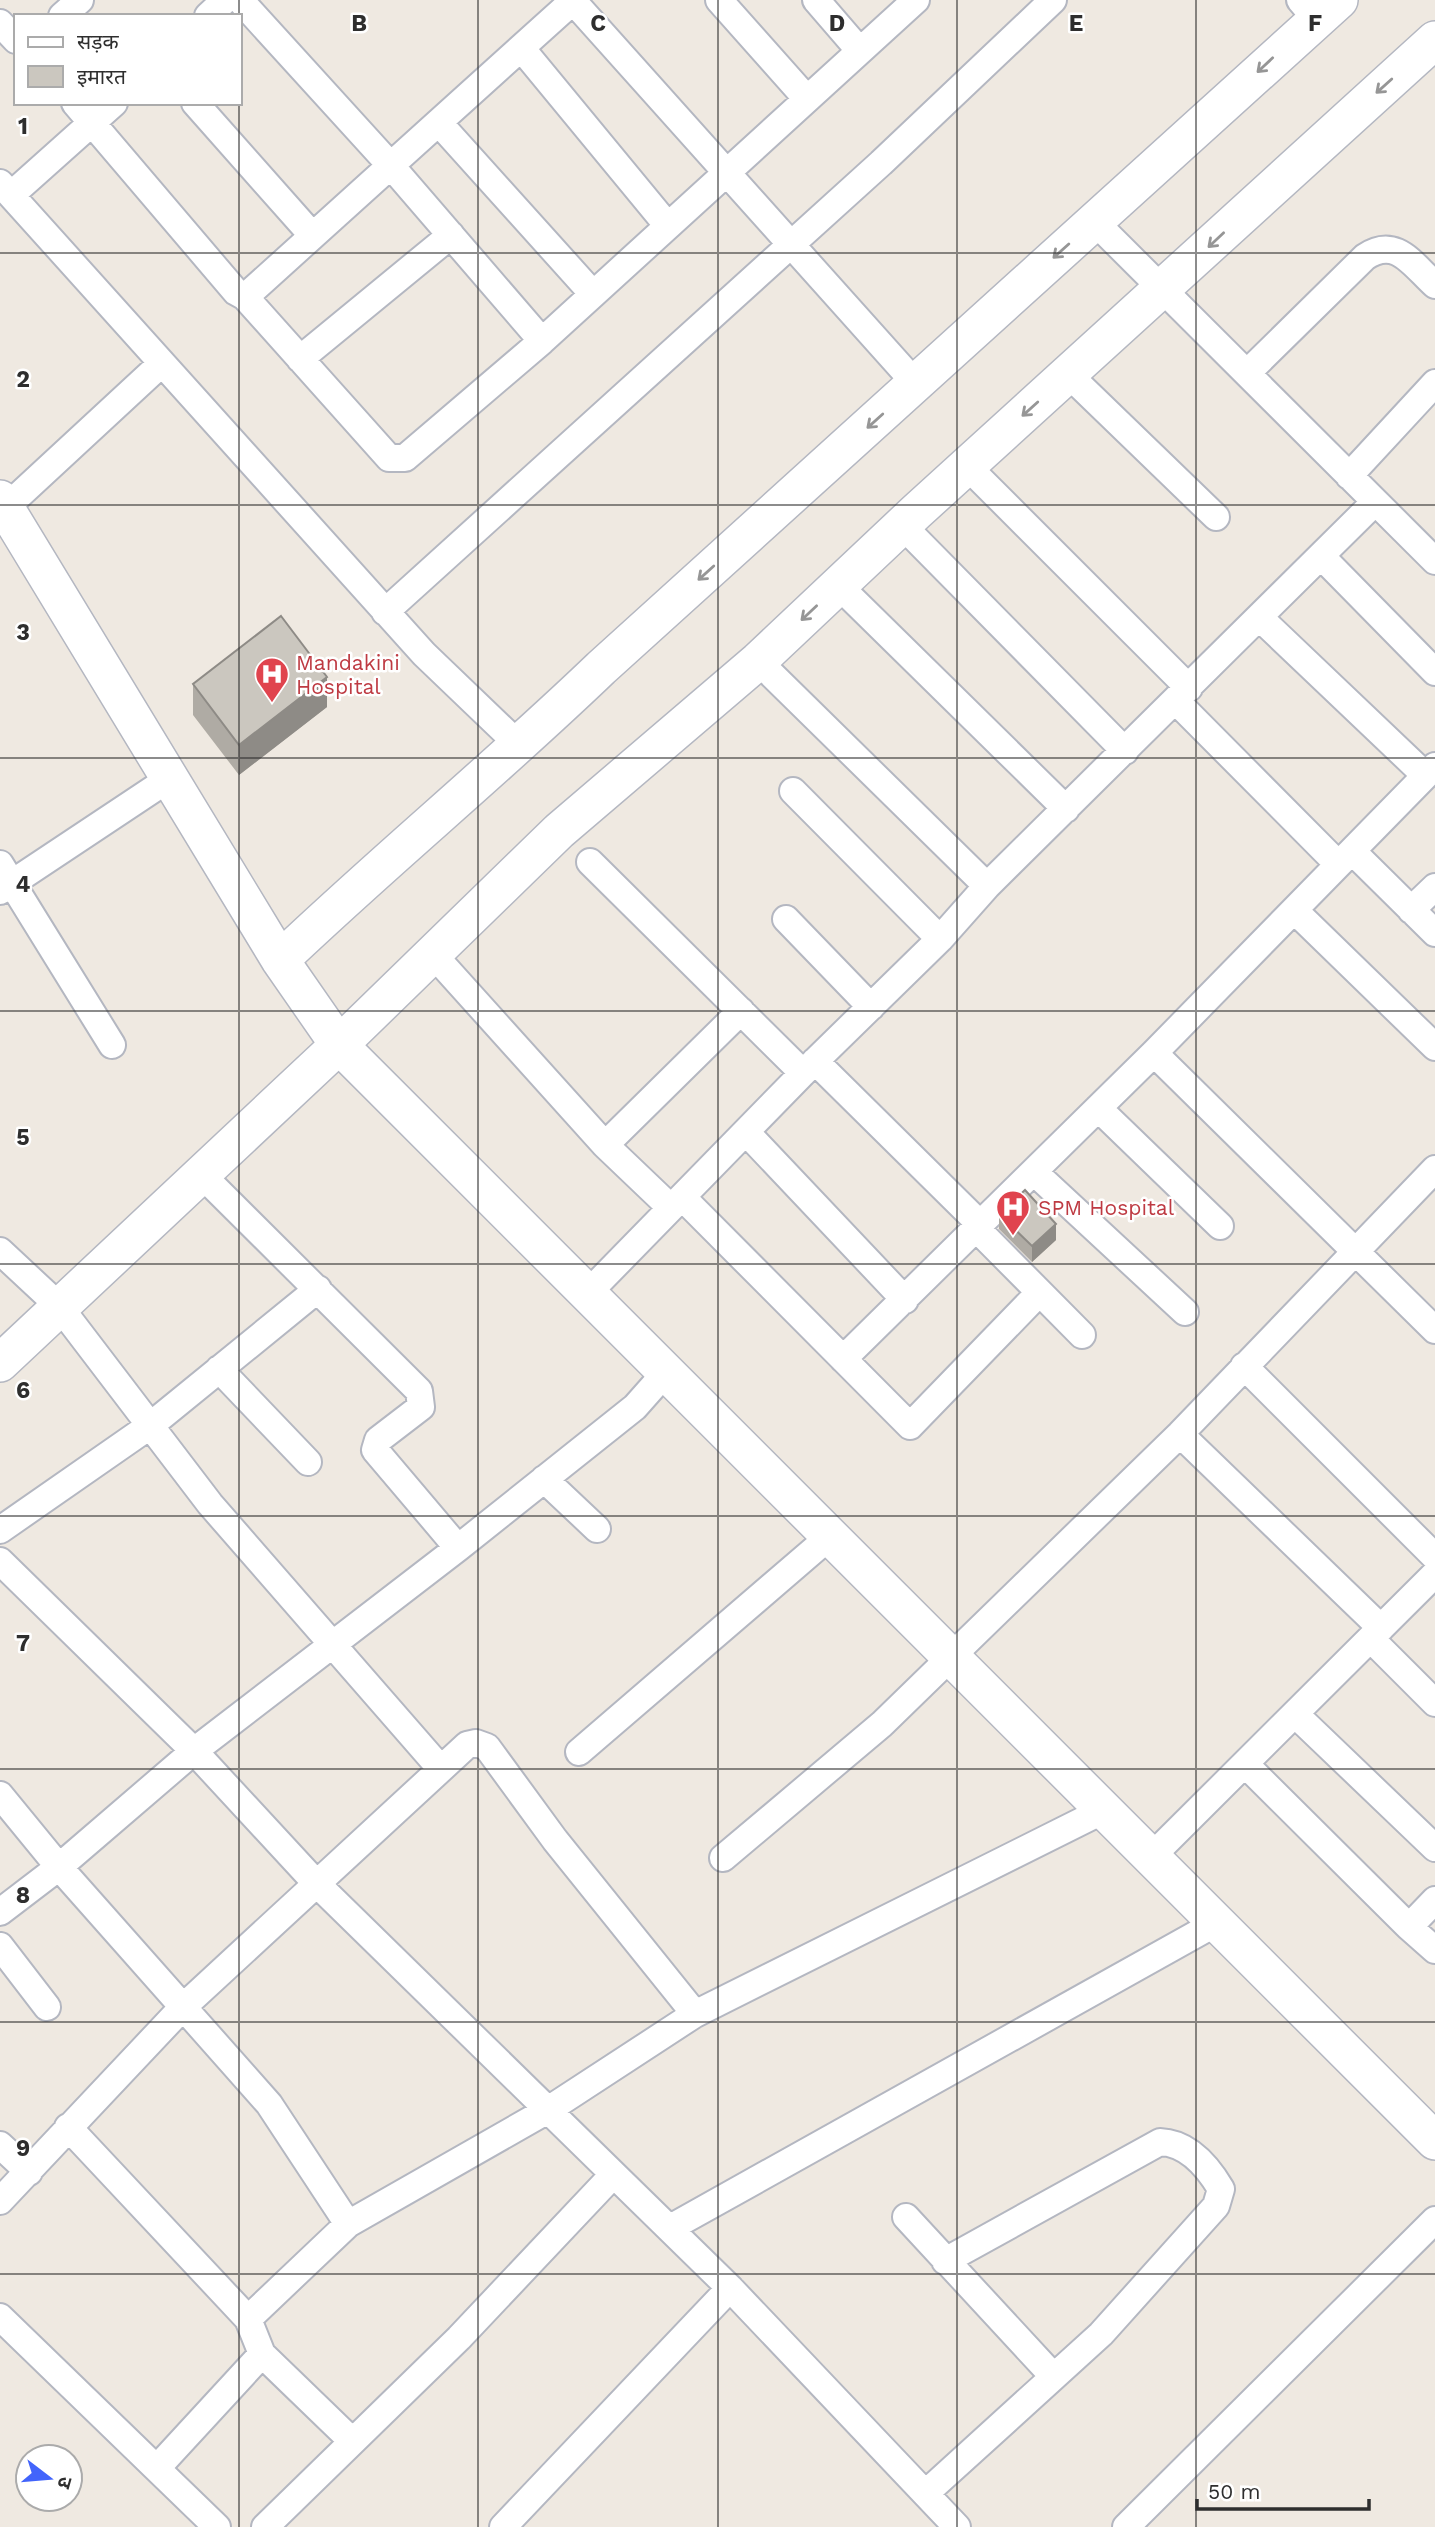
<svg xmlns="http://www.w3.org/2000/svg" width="1435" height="2527" viewBox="0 0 1435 2527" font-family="'Work Sans','Noto Sans Devanagari',sans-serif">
  <rect width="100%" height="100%" fill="#efe9e1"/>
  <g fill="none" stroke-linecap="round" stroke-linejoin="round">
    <g stroke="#b4b7c1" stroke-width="30">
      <path id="street" d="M240,0L392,167L542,341
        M719,0L807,99
        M816,0L860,51
        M1300,0L1317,20
        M573,1L916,384
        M62,16L80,0
        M208,16L225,0
        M0,23L16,40
        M522,49L668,226
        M75,103L236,292L245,297L389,458H405L542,341L916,0
        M195,103L312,235
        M439,123L593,294
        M0,183L424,654L520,746
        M11,195L114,103
        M1094,221L1435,561
        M245,297L574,0
        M300,359L451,235
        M1247,373L1365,257C1396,236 1412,264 1435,285
        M1068,374L1216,517
        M967,466L1189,688
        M1349,476L1435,383
        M0,513L161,364
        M902,525L1125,751
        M1321,556L1435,672
        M838,585L1066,809
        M385,612L881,163L1053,0
        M1260,618L1425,775
        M758,661L987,886
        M1176,701L1338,864
        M793,791L940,939
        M1352,851L1435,933
        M590,862L803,1073
        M0,864L112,1045
        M0,891L170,778
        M1294,910L1435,1047
        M1411,910L1435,887
        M786,919L871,1007
        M432,953L605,1145
        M1154,1053L1435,1330
        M815,1061L981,1225
        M1098,1108L1220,1226
        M746,1132L905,1300
        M1034,1172L1185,1312
        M200,1173L419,1391L421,1407L378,1440L375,1450L458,1548
        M682,1197L910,1426L1039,1293
        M671,1208L605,1145L741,1011
        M977,1229L1082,1335
        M0,1251L59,1306L210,1504L441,1769
        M589,1292L803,1073L940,939L987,886L1375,502
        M843,1359L1154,1053L1435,766
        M1244,1366L1435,1557
        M219,1369L308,1462
        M1180,1434L1381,1628
        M544,1479L597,1529
        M0,1530L151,1425L318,1289
        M0,1561L194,1751L316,1883L730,2288L957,2527
        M1371,1639L1435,1703
        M1295,1714L1435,1848
        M579,1752L829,1537
        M1245,1764L1409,1927
        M0,1795L59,1867L269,2104L348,2224
        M1151,1857L1435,1574
        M723,1858L882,1724L1180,1434L1435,1169
        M1435,1900L1409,1927L1435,1950
        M0,1912L59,1867L194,1751L458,1548L635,1407L666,1372
        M0,1946L47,2007
        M68,2127L248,2319L262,2354L351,2440
        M0,2145L29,2172
        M0,2201L182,2008L467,1745L476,1743L487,1747L555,1840L695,2014
        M906,2217L1053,2376
        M670,2228L1218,1922
        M0,2317L217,2527
        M248,2319L348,2224L548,2110L695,2014L1104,1810
        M157,2468L262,2354
        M927,2492L1101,2334L1216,2206L1221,2189C1208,2167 1188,2143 1160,2142L945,2261
        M265,2527L459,2338L612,2176
        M503,2527L730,2288
        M1126,2527L1435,2220"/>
    </g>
    <g stroke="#b4b7c1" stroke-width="40">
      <path id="secondary" d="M0,499L280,960L339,1045L1435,2141
        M280,960C385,860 497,768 601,668L1339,0
        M0,1363L339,1045L559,831L758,661L916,512L1435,40"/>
    </g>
    <use href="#street" stroke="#fff" stroke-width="26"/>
    <use href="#secondary" stroke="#fff" stroke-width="37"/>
  </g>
  <path fill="#afaba4" d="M193,684L327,707L239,775L193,715Z
    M999,1214L1056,1240L1032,1262L999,1229Z"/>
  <path fill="#8e8b86" d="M327,677V707L239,775V745Z
    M1056,1224V1240L1032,1262V1246Z"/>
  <path fill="#cbc7bf" stroke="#8e8b86" stroke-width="2" d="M281,616L327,677L239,745L193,684Z
    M1025,1190L1056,1224L1032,1246L999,1214Z"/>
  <defs><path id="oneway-shaft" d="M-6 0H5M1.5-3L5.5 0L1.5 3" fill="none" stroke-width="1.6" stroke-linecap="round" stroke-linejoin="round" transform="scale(1.75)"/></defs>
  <g stroke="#969696">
    <use href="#oneway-shaft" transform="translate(1265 65) rotate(137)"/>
    <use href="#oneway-shaft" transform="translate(1384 86) rotate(138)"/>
    <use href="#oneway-shaft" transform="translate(1216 240) rotate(137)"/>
    <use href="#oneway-shaft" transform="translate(1061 251) rotate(138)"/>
    <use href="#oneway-shaft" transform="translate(1030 409) rotate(138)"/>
    <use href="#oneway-shaft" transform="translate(875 421) rotate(138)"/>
    <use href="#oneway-shaft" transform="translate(706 573) rotate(138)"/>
    <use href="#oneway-shaft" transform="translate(809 613) rotate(137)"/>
  </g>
  <path fill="none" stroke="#2e2e2e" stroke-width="2" stroke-opacity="0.55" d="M239,0V16M478,0V2527M718,0V2527M957,0V2527M1196,0V2527M239,103V2527M0,253H1435M0,505H1435M0,758H1435M0,1011H1435M0,1264H1435M0,1516H1435M0,1769H1435M0,2022H1435M0,2274H1435"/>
  <defs>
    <g id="hospital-pin" transform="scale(1.75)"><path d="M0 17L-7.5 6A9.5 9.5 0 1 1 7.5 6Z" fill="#e0444e" stroke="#fff"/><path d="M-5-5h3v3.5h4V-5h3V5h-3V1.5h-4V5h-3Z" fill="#fff"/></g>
  </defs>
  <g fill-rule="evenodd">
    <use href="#hospital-pin" x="272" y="674"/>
    <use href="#hospital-pin" x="1013" y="1207"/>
  </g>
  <g text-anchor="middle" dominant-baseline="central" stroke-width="5" stroke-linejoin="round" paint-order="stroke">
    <g font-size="21" fill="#be3a42" stroke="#fff" text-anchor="start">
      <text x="296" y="662">Mandakini<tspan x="296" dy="24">Hospital</tspan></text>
      <text x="1038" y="1207">SPM Hospital</text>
    </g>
  </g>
  <g font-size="23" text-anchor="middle" font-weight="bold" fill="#2e2e2e" stroke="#fff" stroke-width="5" stroke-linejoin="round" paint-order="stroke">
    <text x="359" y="31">B</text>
    <text x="598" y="31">C</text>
    <text x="837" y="31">D</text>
    <text x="1076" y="31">E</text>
    <text x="1315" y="31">F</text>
    <text x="23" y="134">1</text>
    <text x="23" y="387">2</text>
    <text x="23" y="640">3</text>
    <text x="23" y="892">4</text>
    <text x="23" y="1145">5</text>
    <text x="23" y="1398">6</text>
    <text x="23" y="1651">7</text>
    <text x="23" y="1903">8</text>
    <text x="23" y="2156">9</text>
  </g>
  <rect x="14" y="14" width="228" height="91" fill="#ffffff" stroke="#ababab" stroke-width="2"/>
  <rect x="28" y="37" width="35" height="10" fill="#ffffff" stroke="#ababab" stroke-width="2"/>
  <text x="77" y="49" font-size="21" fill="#2e2e2e">सड़क</text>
  <rect x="28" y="66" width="35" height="21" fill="#cbc7bf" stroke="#ababab" stroke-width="2"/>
  <text x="77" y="84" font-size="21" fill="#2e2e2e">इमारत</text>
  <g transform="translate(49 2478) rotate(106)"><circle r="33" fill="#ffffff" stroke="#ababab" stroke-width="2"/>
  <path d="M0-5L12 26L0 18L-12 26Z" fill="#4264fb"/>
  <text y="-10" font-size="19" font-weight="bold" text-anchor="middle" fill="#2e2e2e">उ</text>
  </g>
  <path d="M1197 2499v10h172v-10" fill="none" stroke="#2e2e2e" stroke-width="3.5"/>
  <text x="1208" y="2499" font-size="21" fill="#2e2e2e" stroke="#ffffff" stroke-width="5" paint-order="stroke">50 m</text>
</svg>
